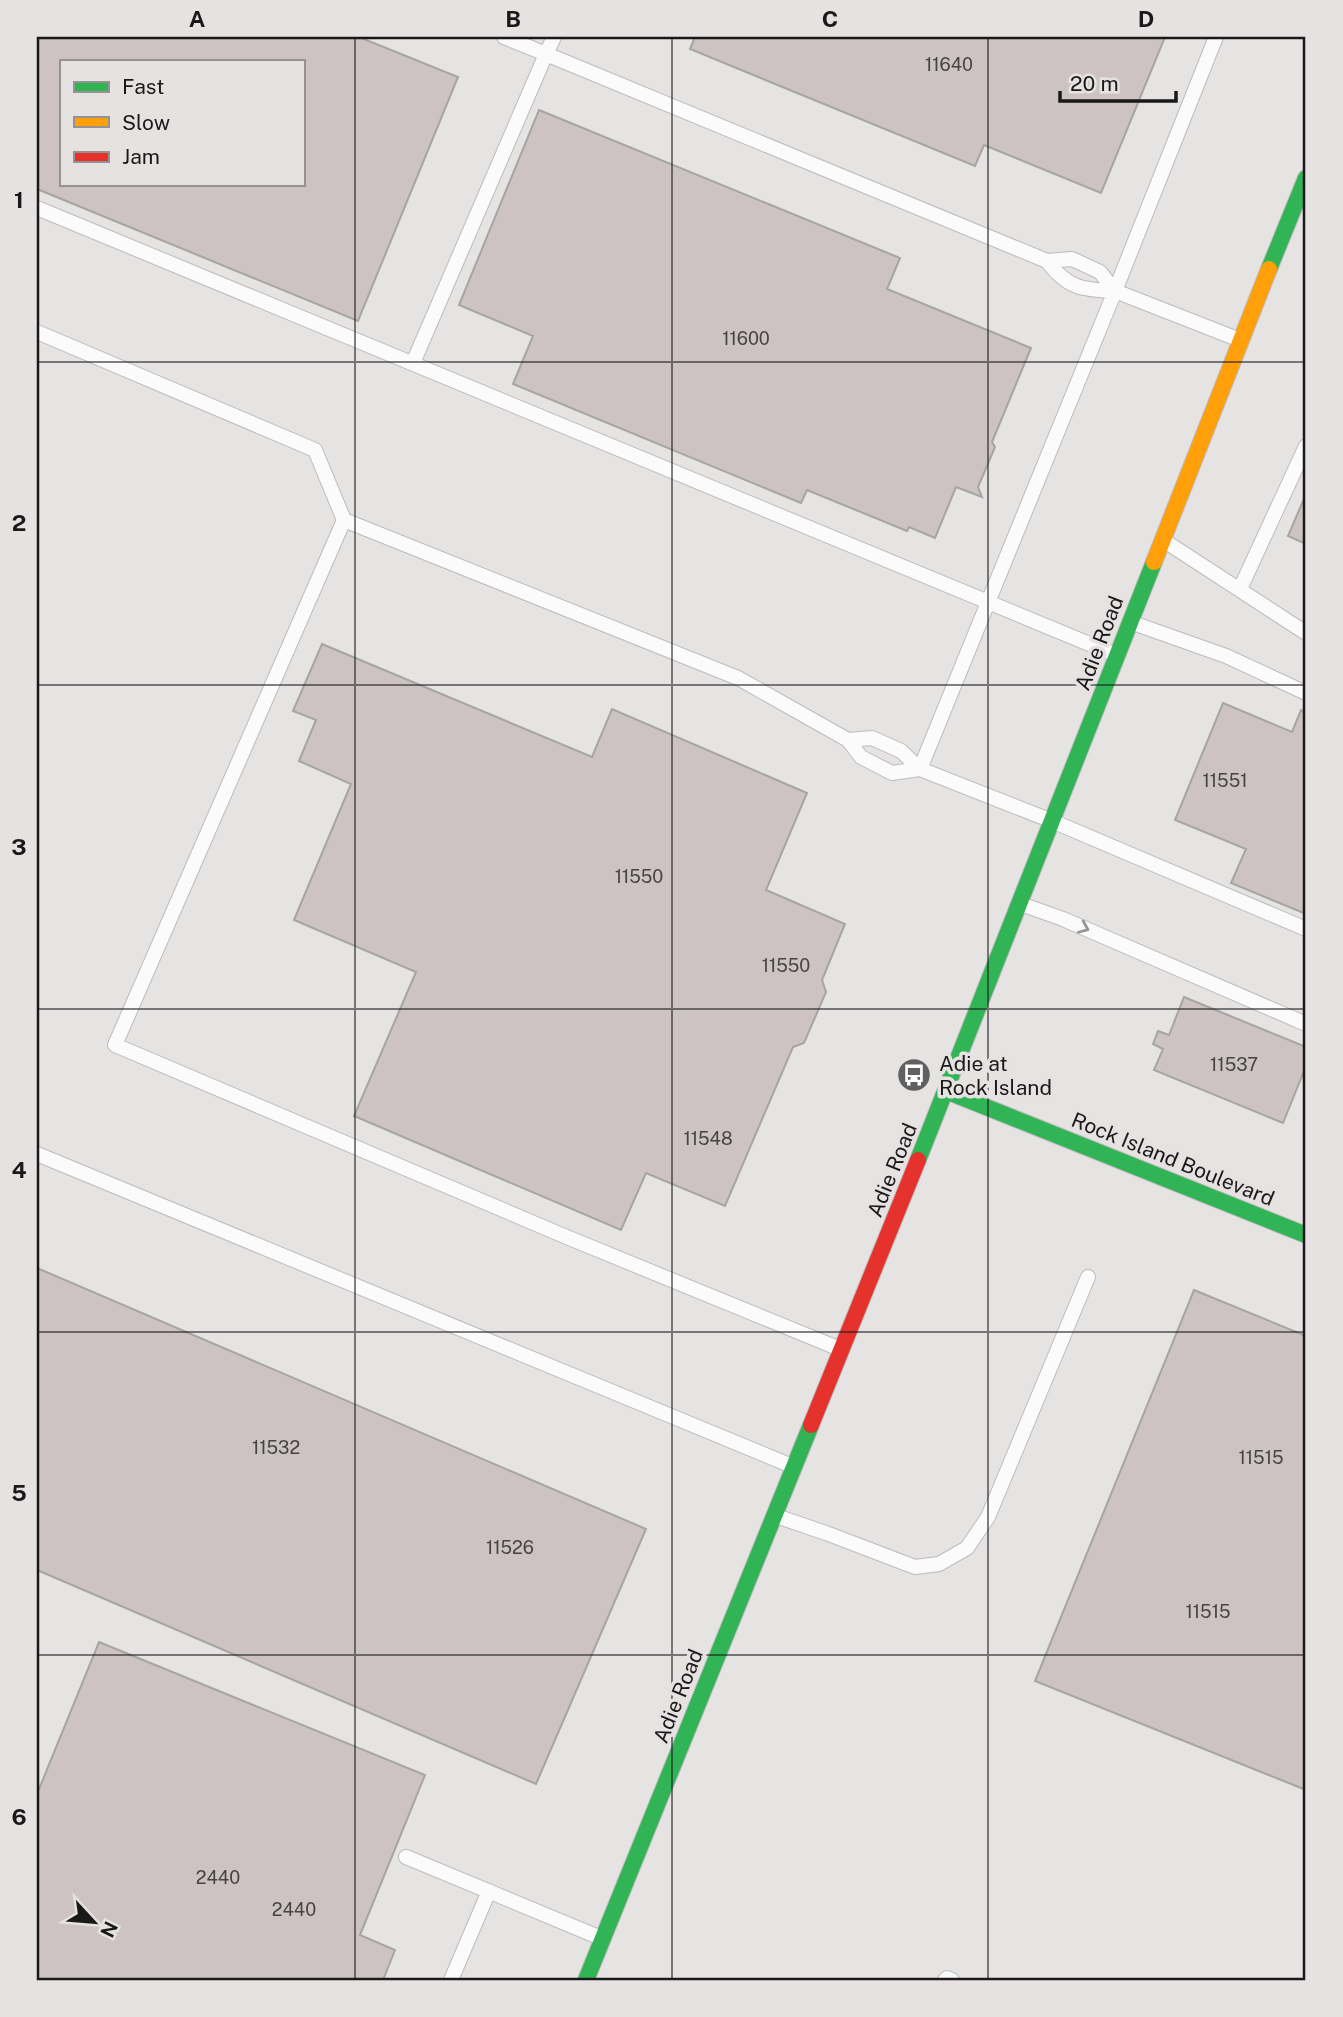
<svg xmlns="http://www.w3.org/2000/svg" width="1343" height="2017" viewBox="0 0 1343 2017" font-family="'Public Sans',sans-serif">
  <rect width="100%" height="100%" fill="#e6e3e3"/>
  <path fill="#ccc3c2" stroke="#a6a4a4" stroke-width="2" fill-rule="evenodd" d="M37,37H359L458,77L358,321L37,189ZM61,61H303V184H61Z
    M695,37H1165L1101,193L984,145L975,166L690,49Z
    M539,110L900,258L887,289L1031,348L992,442L995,447L978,487L982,497L956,487L935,538L909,527L907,531L807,490L801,503L513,384L533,336L459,305Z
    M1306,494V544L1288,536Z
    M322,644L592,757L612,709L807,793L766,890L845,924L822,980L826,992L804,1043L793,1047L725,1206L646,1173L621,1230L354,1116L416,972L294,920L351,784L299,761L316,720L293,711Z
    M1223,703L1292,732L1301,710L1306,714V914L1231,883L1246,849L1175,820Z
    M1184,997L1306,1047V1066L1283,1123L1154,1070L1163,1049L1153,1044L1158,1031L1169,1035Z
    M37,1268L646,1529L536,1784L37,1570Z
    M1194,1290L1306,1336V1790L1035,1681Z
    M99,1642L425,1775L360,1935L395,1950L383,1980H37V1794Z"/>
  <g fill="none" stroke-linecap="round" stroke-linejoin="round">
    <g stroke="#bdbbbb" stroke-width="16">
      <path id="lane" d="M554,37L546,54L1047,261
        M1216,37L1115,291L1240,340
        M37,208L1116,655
        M1072,259L1100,272L1115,291C1082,290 1067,288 1047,261Z
        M1115,291L920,769L1052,821L1306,929
        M37,332L315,450L344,520L738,678L848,740
        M413,363L546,54L504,37
        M344,520L115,1045L569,1238L840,1349
        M1163,540L1306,633
        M1240,589L1306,446
        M1133,623L1226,656L1306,693
        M872,738L901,751L920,769L892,773L861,757L848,740Z
        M1021,904L1063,919L1306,1024
        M37,1154L792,1466
        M776,1516L826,1533L915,1567L939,1564L967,1548L988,1517L1088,1277
        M406,1857L601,1938
        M451,1980L489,1891
        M945,1980L947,1978L952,1980"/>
    </g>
    <g stroke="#bdbbbb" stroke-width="18">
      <path id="fast" d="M1269,269L1306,178
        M946,1091L1306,1235
        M918,1160L1154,562
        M586,1980L811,1425"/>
    </g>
    <g stroke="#bdbbbb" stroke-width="18">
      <path id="slow" d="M1154,562L1269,269"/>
    </g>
    <g stroke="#bdbbbb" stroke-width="18">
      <path id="jam" d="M811,1425L918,1160"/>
    </g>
    <use href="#lane" stroke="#fbfbfb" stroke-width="14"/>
    <use href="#fast" stroke="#30b455" stroke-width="16"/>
    <use href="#slow" stroke="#ff9f0a" stroke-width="16"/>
    <use href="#jam" stroke="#e5322d" stroke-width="16"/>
  </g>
  <defs><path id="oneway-chevron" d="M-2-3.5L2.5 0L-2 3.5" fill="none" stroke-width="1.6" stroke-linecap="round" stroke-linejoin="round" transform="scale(1.75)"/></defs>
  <use stroke="#969595" href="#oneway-chevron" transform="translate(1084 928) rotate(23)"/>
  <path fill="none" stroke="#1a1919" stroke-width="2" stroke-opacity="0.55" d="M355,37V1980M672,37V1980M988,37V1980M37,362H1306M37,685H1306M37,1009H1306M37,1332H1306M37,1655H1306"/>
  <defs>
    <g id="bus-disc" transform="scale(1.75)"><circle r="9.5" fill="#616060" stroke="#e7e2e2"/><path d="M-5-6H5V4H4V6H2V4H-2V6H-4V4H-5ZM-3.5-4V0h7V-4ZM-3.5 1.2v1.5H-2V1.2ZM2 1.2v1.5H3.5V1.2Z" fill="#fff"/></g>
  </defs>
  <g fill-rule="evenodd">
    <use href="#bus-disc" x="914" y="1075"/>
  </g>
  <g text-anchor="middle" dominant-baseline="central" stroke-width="7" stroke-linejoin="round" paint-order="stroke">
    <g font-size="18" fill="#464443">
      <text x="949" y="64">11640</text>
      <text x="746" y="338">11600</text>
      <text x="1225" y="780">11551</text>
      <text x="639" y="876">11550</text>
      <text x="786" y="965">11550</text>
      <text x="1234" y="1064">11537</text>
      <text x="708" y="1138">11548</text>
      <text x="276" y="1447">11532</text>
      <text x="1261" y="1457">11515</text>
      <text x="510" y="1547">11526</text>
      <text x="1208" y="1611">11515</text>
      <text x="218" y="1877">2440</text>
      <text x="294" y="1909">2440</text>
    </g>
    <g font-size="21" fill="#1a1919" stroke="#e7e2e2">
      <text transform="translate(1099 643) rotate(-69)">Adie Road</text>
      <text transform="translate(1173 1159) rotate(22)">Rock Island Boulevard</text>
      <text transform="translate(892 1170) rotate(-68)">Adie Road</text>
      <text transform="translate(678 1696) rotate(-68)">Adie Road</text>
    </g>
    <g font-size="21" fill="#1a1919" stroke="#e7e2e2" text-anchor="start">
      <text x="939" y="1063">Adie at<tspan x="939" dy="24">Rock Island</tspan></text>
    </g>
  </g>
  <rect width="1343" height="2017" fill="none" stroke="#e7e2e2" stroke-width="77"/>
  <rect x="60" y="60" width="245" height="126" fill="#e7e2e2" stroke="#959292" stroke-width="2"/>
  <rect x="74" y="82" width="35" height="10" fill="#30b455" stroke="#959292" stroke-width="2"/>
  <text x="122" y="94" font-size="21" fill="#1a1919">Fast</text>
  <rect x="74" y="117" width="35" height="10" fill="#ff9f0a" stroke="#959292" stroke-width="2"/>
  <text x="122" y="130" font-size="21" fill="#1a1919">Slow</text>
  <rect x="74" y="152" width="35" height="10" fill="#e5322d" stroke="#959292" stroke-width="2"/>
  <text x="122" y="164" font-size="21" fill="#1a1919">Jam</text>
  <g transform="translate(94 1922) rotate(116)" stroke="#e7e2e2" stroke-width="5" paint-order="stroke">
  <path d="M0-5L12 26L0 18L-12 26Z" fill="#1a1919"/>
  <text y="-10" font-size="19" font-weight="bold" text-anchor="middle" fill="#1a1919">N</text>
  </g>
  <path d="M1060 91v10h116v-10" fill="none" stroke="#1a1919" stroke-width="3.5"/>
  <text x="1070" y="91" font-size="21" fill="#1a1919" stroke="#e7e2e2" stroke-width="5" paint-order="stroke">20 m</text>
  <rect x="38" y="38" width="1266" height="1941" fill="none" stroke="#1a1919" stroke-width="2.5"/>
  <g font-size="23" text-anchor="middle" font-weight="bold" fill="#1a1919">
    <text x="197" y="27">A</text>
    <text x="513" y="27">B</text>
    <text x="830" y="27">C</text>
    <text x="1146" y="27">D</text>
    <text x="19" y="208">1</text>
    <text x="19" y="531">2</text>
    <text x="19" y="855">3</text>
    <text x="19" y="1178">4</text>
    <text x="19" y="1501">5</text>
    <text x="19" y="1825">6</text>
  </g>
</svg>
